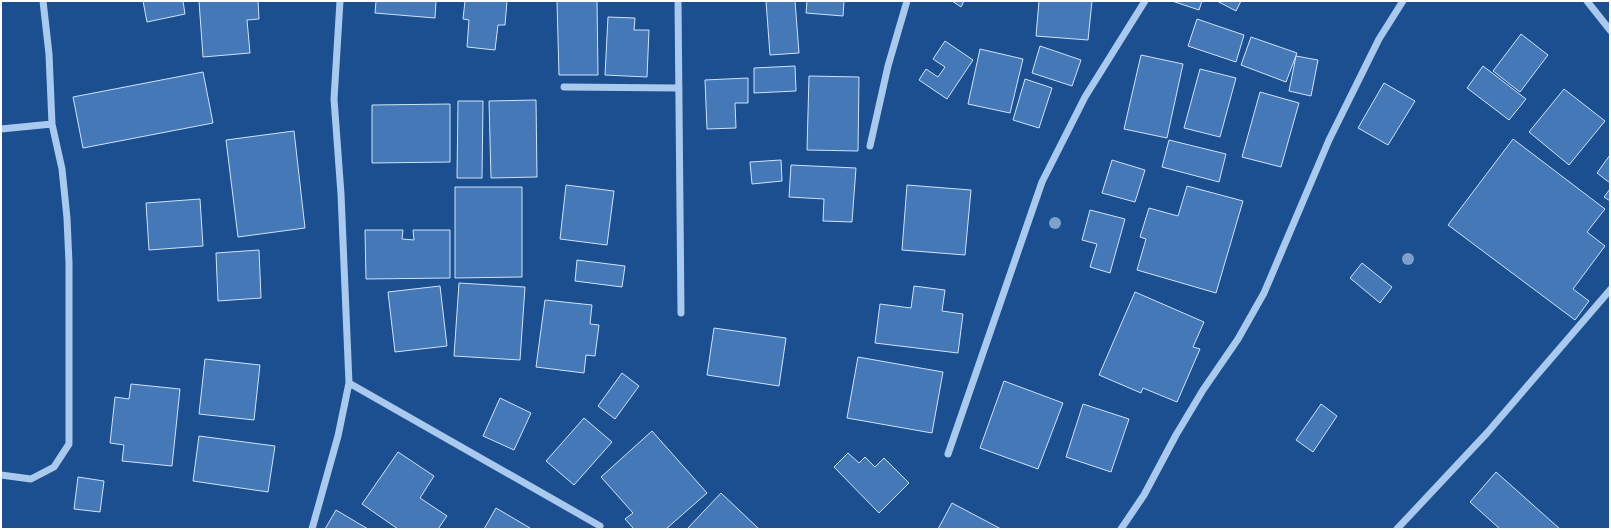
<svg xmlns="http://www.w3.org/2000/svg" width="1611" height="530" viewBox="0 0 1611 530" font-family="Ubuntu,sans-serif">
  <rect width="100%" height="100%" fill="#1b4f8f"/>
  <path fill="#4478b7" stroke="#cfe3fa" d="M143,1H183L185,14L147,22Z
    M199,1H258L259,19L247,20L250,53L203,57Z
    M376,1H436L435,18L375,13Z
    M465,1H507L505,25H498L495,50L467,47L469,20L463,19Z
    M557,1H597L598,75H559Z
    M766,1H795L799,53L770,55Z
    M807,1H844L843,16L806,13Z
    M952,1H964L961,7Z
    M1039,1H1092L1088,40L1036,36Z
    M1172,1H1202L1199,10Z
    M1217,1H1241L1236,11Z
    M608,17L635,18L634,30H649L647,77L605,75Z
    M1197,19L1244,35L1236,62L1188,46Z
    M1521,34L1548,55L1520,92L1493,71Z
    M1251,37L1297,53L1286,82L1241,65Z
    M945,41L973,60L947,99L919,80L926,69L938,77L945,67L933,59Z
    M1040,46L1081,60L1072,86L1032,73Z
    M980,49L1023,59L1010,113L968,104Z
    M1141,55L1183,64L1167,138L1124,129Z
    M1296,56L1318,60L1311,96L1289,91Z
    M795,66L796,91L754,93V68Z
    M1483,66L1526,99L1509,120L1467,88Z
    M1200,69L1236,78L1220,137L1184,128Z
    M203,72L213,123L83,148L73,97Z
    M809,76L859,77L858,151L807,150Z
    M748,78V103H735L736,128L707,129L705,80Z
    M1025,79L1052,88L1039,128L1013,120Z
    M1384,83L1415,101L1388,145L1358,128Z
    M1564,89L1605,121L1569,165L1529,132Z
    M1260,92L1299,103L1281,167L1242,157Z
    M536,100L537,177L491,178L489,101Z
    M458,101H483L482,178H457Z
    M450,104V162L372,163V105Z
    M294,131L305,228L238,237L226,140Z
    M1513,139L1605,209L1587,232L1605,246L1573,289L1589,301L1575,320L1448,225Z
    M1169,140L1226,154L1219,182L1162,167Z
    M1610,155V183L1597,173Z
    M781,160L782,181L752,184L750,162Z
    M1112,160L1145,170L1135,202L1102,193Z
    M791,165L856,168L852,222L823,221L824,199L789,197Z
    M566,185L614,191L607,245L560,239Z
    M907,185L971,190L965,255L902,250Z
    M1187,186L1243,201L1216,293L1137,270L1146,239L1140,237L1149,208L1178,216Z
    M455,187H522V277L455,278Z
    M1610,189V201L1604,197Z
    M200,199L203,246L149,250L146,203Z
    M1090,210L1125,219L1110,273L1090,267L1097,244L1082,240Z
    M365,230H403L402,239L414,240L413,230H450V278L366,279Z
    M259,250L261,298L218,301L216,253Z
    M577,260L625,266L622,287L575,281Z
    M1362,263L1392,287L1380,303L1350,278Z
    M459,283L525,287L520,360L454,356Z
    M440,286L447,346L395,352L388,292Z
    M914,286L945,290L942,311L963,314L958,353L875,343L880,304L911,308Z
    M1135,292L1204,322L1193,347L1200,349L1177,402L1143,388L1141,393L1099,375Z
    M545,300L592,305L590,324L599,325L595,356L586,355L584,373L536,367Z
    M714,328L786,338L779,386L707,375Z
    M858,357L943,372L932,433L847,418Z
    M205,359L260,365L254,420L199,414Z
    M622,373L639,386L615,419L598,406Z
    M1004,381L1063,403L1038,469L980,448Z
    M131,384L180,389L172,466L122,461L124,445L110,443L115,397L129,399Z
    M500,398L531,413L514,450L483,436Z
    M1083,404L1129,419L1111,472L1066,457Z
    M1321,404L1337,416L1313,452L1296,440Z
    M584,418L612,442L574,485L546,461Z
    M652,431L707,493L666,529H634L625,519L633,513L601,477Z
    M199,436L275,446L268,492L193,481Z
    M398,452L434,476L420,498L447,516L438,529H398L362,504Z
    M848,453L859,463L865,457L875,467L884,458L909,483L879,513L834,467Z
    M1496,472L1560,529H1500L1470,502Z
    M78,477L104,481L100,512L74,509Z
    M721,493L759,529H687Z
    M952,503L1001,529H938Z
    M496,508L530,528L529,529H484Z
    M336,510L368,529H325Z"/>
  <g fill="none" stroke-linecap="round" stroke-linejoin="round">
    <path stroke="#a9c9ee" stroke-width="7" d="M678,1L681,313
      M1587,1L1610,30
      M564,87L679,88
      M1,129L52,124
      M870,146L888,66L907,1
      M349,383L600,526
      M948,454L1042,182L1085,97L1145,1
      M1,475L31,479L54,467L69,444V263L67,218L62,169L52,124L49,54L43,1
      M312,529L338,436L349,383L341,194L334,99L340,1
      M1121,529L1144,495L1176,435L1203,390L1238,339L1264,293L1329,140L1379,39L1403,1
      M1397,529L1487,433L1610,290"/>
  </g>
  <g fill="#7ea0ca">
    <circle cx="1055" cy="223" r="6"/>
    <circle cx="1408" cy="259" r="6"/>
  </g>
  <rect width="1611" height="530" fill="none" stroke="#ffffff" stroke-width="4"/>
</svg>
